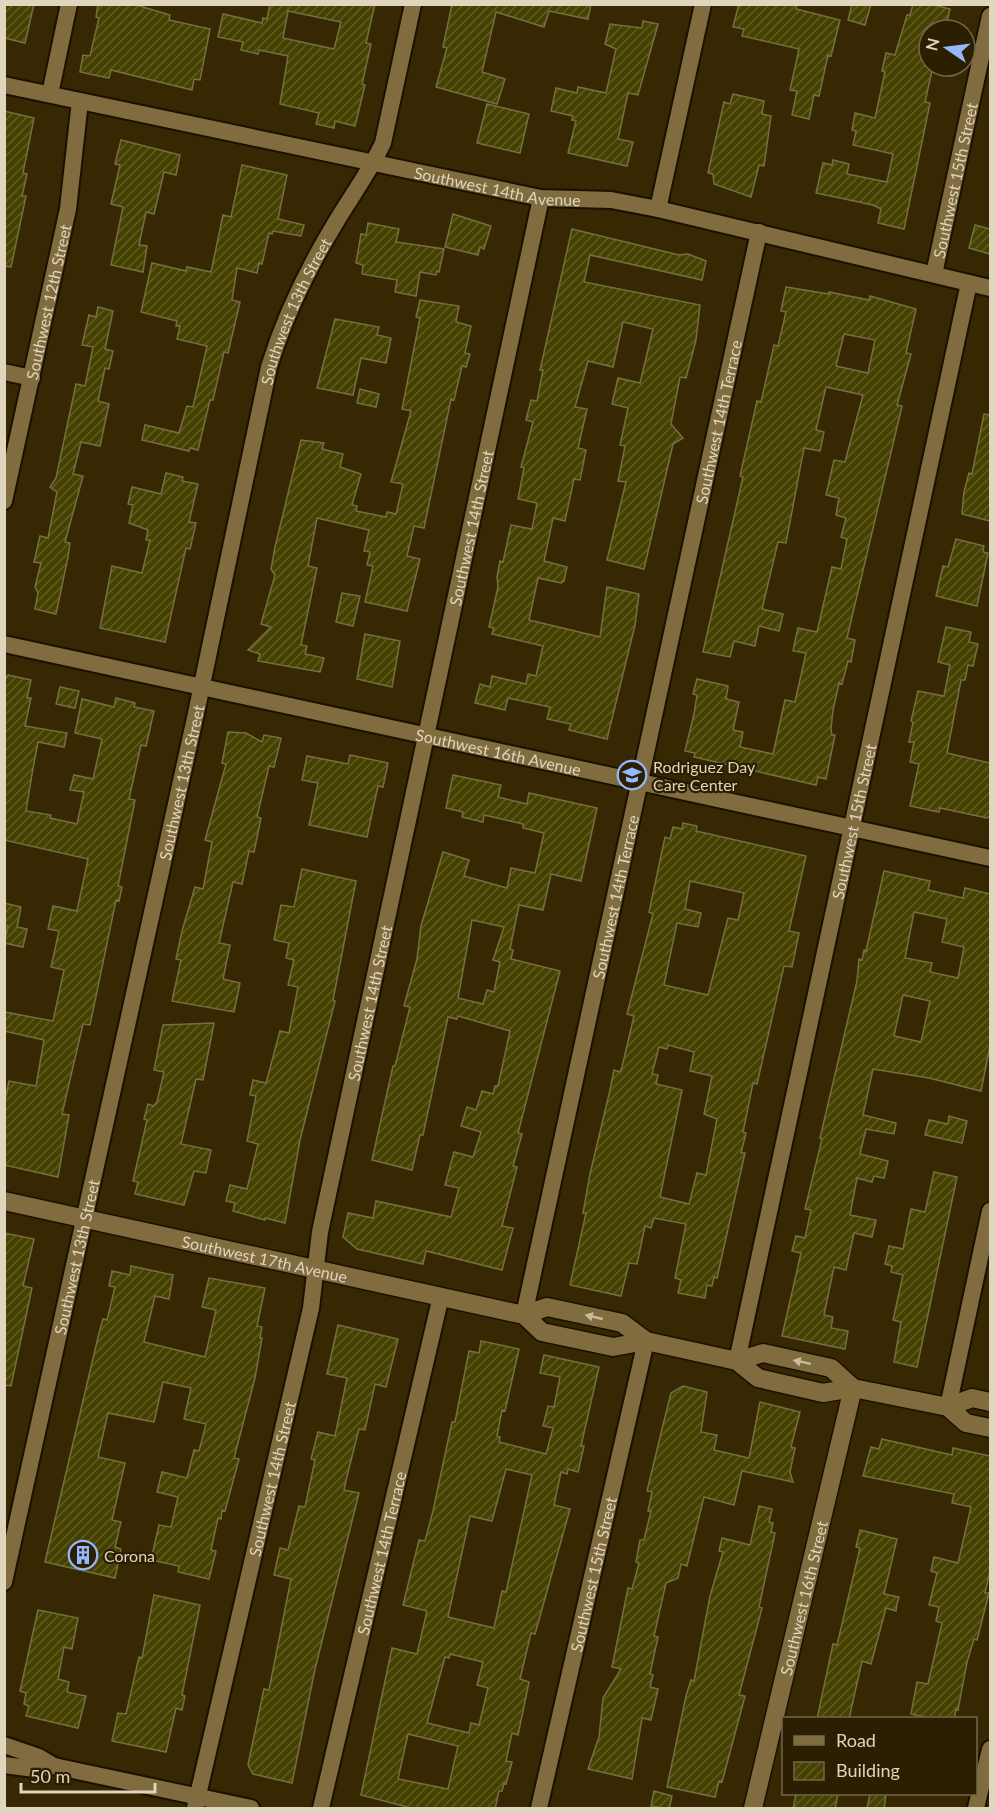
<svg xmlns="http://www.w3.org/2000/svg" width="995" height="1813" viewBox="0 0 995 1813" font-family="Lato,sans-serif">
  <defs>
    <pattern id="building-hatch" width="6" height="6" patternUnits="userSpaceOnUse" patternTransform="scale(1.5)"><rect width="6" height="6" fill="#454101"/><path d="M-1 1l2-2M0 6l6-6M5 7l2-2" fill="none" stroke="#605c24"/></pattern>
  </defs>
  <rect width="100%" height="100%" fill="#372803"/>
  <path fill="url(#building-hatch)" stroke="#747140" stroke-width="1.5" fill-rule="evenodd" d="M4,4H34L25,43L4,38Z
    M98,4H133L170,15L169,20L210,29L200,80L194,79L192,90L111,70L109,78L80,72L83,55L90,56L99,18L96,17Z
    M270,4H375L366,43L371,44L362,84L365,85L355,126L335,121L334,128L316,124L319,113L280,104L288,56L259,50L258,54L241,50L243,42L218,37L223,14L262,23L263,18L267,19ZM288,11L341,22L334,49L283,38Z
    M452,4H591L588,19L549,11L544,27L496,12L482,72L505,79L497,104L436,87L447,48L443,47Z
    M739,4H797L796,9L840,20L831,56L828,55L819,96L814,95L809,119L792,115L797,91L790,90L799,49L742,36L744,29L733,27Z
    M852,4H871L865,25L848,20Z
    M913,4H930L950,9L945,30H929V66H933L925,102L930,103L904,229L878,223L881,209L873,205L816,193L823,163L832,165L833,160L849,164L847,174L887,182L893,154L853,145L856,131L852,130L855,113L875,118L885,72L882,71L886,53L895,55L907,15H910Z
    M643,21L658,24L638,95L628,93L618,139L633,142L627,166L568,153L576,121L572,120L573,116L551,111L556,88L577,93L578,87L606,93L616,49L605,44L610,24L642,28Z
    M733,94L764,101L762,114L771,116L764,166L759,165L751,197L714,184L713,174L708,173L724,102L730,104Z
    M487,104L529,114L520,153L477,143Z
    M4,111L34,118L23,173L27,174L22,196H26L11,267L4,266Z
    M121,140L180,155L176,175L164,172L154,214L146,212L139,245L147,246L143,272L111,265L123,207L111,204L120,165L115,164Z
    M242,165L287,175L278,219L304,225L301,236L273,231L272,234L269,233L262,264L259,263L257,273L237,268L232,300L240,302L228,353L224,352L213,400H210L198,450L190,448L189,451L142,440L145,425L179,433L187,406L193,407L207,346L177,339L180,326H176L177,321L141,312L152,263L186,271L187,267L211,272L223,215L231,217Z
    M453,214L491,226L484,249L480,247L478,255L445,247Z
    M368,223L399,229L396,242L444,249L439,272L437,271L436,275L420,272L416,296L395,292L397,280L362,274L363,265L356,263L361,234L366,235Z
    M975,225L990,229V254L969,248Z
    M572,229L679,255L688,254L706,261L702,280L590,255L584,282L700,305L696,340L686,378L680,377L671,424L683,438L673,444L644,569L607,560L626,482L618,481L625,446L620,445L628,408L612,404L618,378L640,383L653,329L623,322L613,367L588,361L575,407L587,409L578,448L586,450L580,480L574,479L565,521L553,518L544,561L567,567L564,581L561,583L538,578L529,620L600,637L607,587L639,594L635,625L607,739L569,730L571,724L547,719L550,707L508,698L505,710L475,703L480,684L490,687L492,676L526,684L528,674L536,676L543,646L492,634L494,628L489,627L498,587L497,577L500,561L503,562L511,525L532,529L537,503L518,499L524,468L521,467L533,422L526,420L531,400L537,401L543,370H540Z
    M786,287L829,294V292L869,300L870,296L916,309L906,353L911,354L897,405L902,406L847,638L855,640L851,662L848,661L842,684L839,683L833,710L831,729L832,735H835L826,779L818,777L816,785L694,757L695,753L685,751L694,714L697,695L693,694L697,679L728,686L726,699L739,702L733,730L743,732L740,747L773,754L785,700L795,702L806,653L793,651L798,628L817,632L832,567L841,569L847,539L841,537L846,518L836,515L839,498L826,495L834,460L845,462L863,395L826,387L816,430L824,432L820,451L804,448L786,543L778,542L762,609L783,614L779,631L759,626L755,646L734,641L730,657L703,652L743,477L740,476L757,401L761,402L774,345L778,346L786,312L781,311ZM844,334L875,340L868,373L836,366Z
    M420,300L459,306L456,322L471,326L465,353L470,354L466,367L462,366L454,400L451,399L424,528L414,526L407,556L420,559L407,611L365,602L373,566L367,565L370,552L364,551L369,530L317,518L308,566L317,568L301,645L307,646L305,654L324,658L320,672L258,661L260,654L248,650L271,627L261,624L275,575L271,569L275,547L301,440L324,443L322,449L343,454L340,467L361,474L352,505L357,506L356,511L386,517L387,512L396,514L403,484L391,482L411,411L402,409L420,318L416,317Z
    M98,307L113,311L105,349L113,351L109,369L105,368L98,401L109,404L100,446L81,442L73,474L83,476L65,542L70,543L68,557L56,614L35,609L38,593L35,587L41,563L34,562L40,536L48,538L57,492L50,487L56,478L76,384L85,386L93,347L82,345L89,315L96,317Z
    M335,319L379,327L377,335L391,338L386,363L361,358L353,395L317,388Z
    M360,389L379,394L376,407L357,403Z
    M984,414L990,415V521L962,514L964,492L969,473L972,474Z
    M166,473L183,477L182,481L198,484L189,522L196,523L190,549L186,548L165,642L100,628L112,566L142,573L150,540H146L148,530L129,523L133,505L128,504L132,487L161,494Z
    M956,539L984,546L983,552L988,553L977,606L936,596L943,566L948,567Z
    M342,593L360,596L353,626L336,622Z
    M946,627L971,632L969,642L978,644L973,666L968,665L965,680H961L947,753L990,763V816L987,818L940,808L939,812L910,806L919,764L910,762L914,742H909L913,722L911,721L918,691L944,696L950,665L938,662Z
    M365,634L400,641L392,687L357,679Z
    M8,675L31,680L27,698H31L25,726L67,733L64,747L38,742L32,774L26,811L51,815L50,818L77,824L84,792L70,790L74,775L93,779L102,739L75,733L82,699L114,707L116,698L135,703L134,707L154,711L146,746L141,745L129,799L135,800L118,886L122,887L119,901L116,900L90,1025L83,1024L62,1114L69,1115L58,1177L4,1165V1105L9,1081L36,1086L44,1040L4,1031V1012L53,1021L64,970L51,967L59,931L48,929L53,906L77,911L88,859L4,840V682Z
    M60,687L79,691L75,708L56,704Z
    M228,732L246,733L262,742L264,735L281,738L274,767L269,766L257,817L261,818L254,852L249,851L242,884L233,882L219,943L230,945L223,979L240,983L234,1012L172,1001L181,960L176,959L182,931L195,887L203,889L212,842L205,840L226,764L222,763Z
    M350,755L388,763L383,787L378,786L376,795L367,837L309,825L318,783L302,780L307,756L348,764Z
    M453,775L501,785L498,797L527,804L529,793L597,808L581,881L551,874L543,910L519,905L510,949L513,950L511,959L560,971L518,1133L522,1134L513,1166L517,1167L502,1226L513,1228L502,1270L426,1251L423,1264L357,1249L343,1237L348,1213L373,1218L376,1201L451,1217L459,1188L445,1185L454,1152L473,1157L481,1132L461,1126L467,1107L476,1110L482,1091L493,1094L495,1086H498L510,1031L458,1016L457,1019L448,1017L423,1135H420L412,1170L372,1160L393,1066H395L410,1007L404,1006L417,959L421,926L443,852L469,860L464,876L507,888L511,868L535,873L544,833L523,828V824L484,815L483,822L462,817L463,812L446,808ZM472,920L504,927L493,960L500,962L494,992L487,990L483,1004L458,998Z
    M683,823L697,826L696,831L806,856L789,931L799,933L792,967L784,966L757,1084L753,1083L743,1132L746,1133L741,1153H745L717,1278L714,1277L712,1286L707,1285L705,1298L678,1293L681,1280L675,1278L686,1224L654,1218L651,1228L645,1226L637,1264L629,1263L621,1296L570,1285L586,1213H583L590,1174L610,1090L614,1070L620,1072L622,1067L634,1016L627,1014L653,914L649,912L665,837L670,839L673,827L682,829ZM690,881L744,893L738,920L728,918L708,995L664,985L677,923L698,927L701,913L685,909ZM668,1045L694,1052L690,1071L712,1076L704,1114L717,1119L706,1175L697,1173L689,1204L660,1197L682,1090L656,1084L658,1075L652,1074L659,1047L667,1049Z
    M302,869L356,881L333,1000L335,1001L300,1140L285,1223L265,1218V1220L233,1211L235,1203L226,1201L230,1185L247,1189L258,1144L247,1141L256,1096L250,1095L253,1080L266,1083L280,1031L289,1033L298,987L288,985L294,960L286,958L289,943L274,940L281,905L294,907Z
    M884,871L930,881L928,890L963,898L965,888L990,894V1046L981,1091L929,1078L873,1069L863,1115L896,1123L894,1134L866,1129L860,1154L888,1161L884,1178L874,1176L872,1182L857,1178L850,1215L876,1220L872,1237L854,1233L846,1270L834,1267L824,1315L833,1317L831,1328L848,1331L845,1349L782,1336L801,1253L792,1251L796,1236L805,1238L811,1210L805,1209L822,1139L820,1138L857,981L859,959L862,960L864,950L866,951ZM914,912L947,919L942,942L964,947L958,978L930,972L932,963L905,958ZM903,995L930,1001L921,1042L894,1036Z
    M4,903L21,907L17,927L27,929L23,947L4,943L8,926L4,925Z
    M214,1023L203,1080L196,1079L181,1144L211,1150L206,1173L194,1171L184,1205L135,1194L138,1182L133,1181L147,1120L144,1119L148,1104L153,1106L157,1102L164,1072L154,1070L163,1025Z
    M949,1116L967,1121L962,1143L925,1135L929,1120L948,1124Z
    M934,1172L957,1177L917,1367L894,1362L901,1322L893,1320L903,1275L891,1272L892,1266L885,1264L889,1246L903,1249L911,1209L925,1212Z
    M4,1233L34,1239L23,1286L32,1288L11,1386L4,1385Z
    M131,1266L173,1275L169,1299L155,1296L144,1342L205,1357L216,1310L202,1307L209,1278L265,1288L257,1326L262,1327L260,1338H262L255,1378L234,1458L239,1459L225,1511L222,1510L221,1519L218,1518L211,1550L216,1551L209,1579L178,1572L179,1566L151,1560L159,1525L171,1527L178,1497L157,1492L162,1472L187,1478L194,1450L199,1451L206,1424L184,1419L191,1388L163,1382L154,1422L108,1413L98,1457L125,1463L112,1520L121,1522L115,1547L121,1549L115,1578L45,1562L99,1333L103,1319L107,1320L115,1287L109,1286L112,1271L130,1275Z
    M338,1325L398,1339L386,1387L375,1384L365,1430L359,1429L347,1476L344,1490L359,1493L315,1669L292,1783L253,1774L248,1765L264,1689L269,1690L291,1579L274,1575L280,1548L288,1550L299,1506L305,1507L315,1460L311,1459L318,1432L335,1436L347,1378L327,1374Z
    M481,1341L519,1349L505,1411L502,1410L497,1436L500,1437L499,1442L546,1454L553,1428L543,1426L548,1406L554,1407L560,1377L540,1373L544,1355L599,1367L581,1446H584L578,1472L568,1469L567,1474L561,1472L554,1505L570,1509L535,1634L531,1633L520,1679L529,1682L518,1735L512,1733L506,1761L512,1762L506,1784L504,1783L502,1791H499L495,1809H415L361,1795L392,1648L417,1654L427,1611L403,1605L419,1540L425,1541L433,1511L452,1422H455L469,1351L479,1353ZM506,1469L532,1475L506,1592L502,1591L494,1628L448,1617L470,1516L492,1521ZM450,1654L483,1662L477,1685L488,1688L479,1725L471,1723L469,1733L427,1723L445,1657L449,1658ZM408,1734L458,1746L448,1789L398,1779Z
    M683,1386L707,1392L701,1432L717,1435L714,1450L749,1458L760,1402L800,1412L791,1447L795,1448L790,1472L793,1482L742,1471L734,1505L704,1497L687,1566L681,1564L678,1578L666,1583L654,1636L658,1637L650,1674L653,1675L650,1687L658,1689L651,1720L642,1718L632,1779L588,1769L599,1737L603,1698L621,1669L612,1667L628,1588L632,1589L639,1563L636,1562L640,1540H644L651,1511H648L652,1492L647,1491L663,1425L671,1393Z
    M882,1439L952,1455L953,1448L990,1456V1571L985,1593H989L977,1640L974,1639L967,1662L958,1710L956,1709L954,1719H933L911,1714L917,1682L928,1684L942,1623L936,1621L939,1607L929,1605L937,1573L931,1571L934,1557L958,1563L971,1507L952,1503L954,1494L863,1476L871,1447L879,1449Z
    M759,1506L772,1509L769,1522L773,1523L771,1532L775,1533L759,1607L762,1608L739,1695L745,1696L722,1782L719,1781L715,1797L667,1787L686,1696L691,1680L694,1681L710,1596L723,1552L719,1551L722,1538L750,1545Z
    M860,1530L897,1539L884,1594L899,1597L897,1604L896,1611L886,1608L871,1664L862,1661L849,1719H817L833,1644L837,1645L860,1548L856,1547Z
    M154,1595L200,1605L182,1695L185,1696L182,1710L176,1708L166,1752L112,1741L118,1713L126,1714L139,1657L142,1658Z
    M38,1610L78,1618L72,1649L64,1647L58,1679L69,1682L67,1692L86,1696L78,1728L26,1716L29,1706L24,1704L26,1693L20,1691Z
    M654,1791L672,1796L669,1809L651,1806Z
    M796,1794H838L835,1809H793Z
    M870,1794H886L884,1809H867Z"/>
  <g fill="none" stroke-linecap="round" stroke-linejoin="round">
    <g stroke="#1b1100" stroke-width="20">
      <g id="street">
        <path id="s1" d="M4,85L541,198L611,200L658,209L990,288"/>
        <path d="M50,94L69,4"/>
        <path d="M658,209L703,4"/>
        <path id="s2" d="M934,274L990,16"/>
        <path d="M4,372L32,378"/>
        <path id="s3" d="M4,501L68,209L80,101"/>
        <path id="s4" d="M4,644L990,858"/>
        <path id="s5" d="M524,1315L759,232"/>
        <path id="s6" d="M737,1361L969,283"/>
        <path d="M948,1407L990,1211"/>
        <path id="s7" d="M4,1582L195,718L269,367C285,315 308,268 336,222C352,195 370,171 383,143L413,4"/>
        <path d="M4,1745L39,1757L54,1766"/>
        <path d="M4,1765L35,1769L54,1766L251,1808"/>
        <path id="s8" d="M195,1808L311,1308L320,1232L541,198"/>
        <path id="s9" d="M321,1808L441,1296"/>
        <path id="s10" d="M539,1808L646,1341"/>
        <path d="M976,1808L990,1749"/>
      </g>
    </g>
    <g stroke="#1b1100" stroke-width="21">
      <g id="secondary">
        <path id="s11" d="M4,1201L524,1315L542,1332L613,1347L646,1341L737,1361L758,1378L823,1393L853,1388L948,1407L966,1423L990,1428"/>
        <path d="M524,1315L547,1307L622,1323L646,1341"/>
        <path d="M737,1361L763,1353L831,1368L853,1388"/>
        <path d="M948,1407L972,1398L990,1402"/>
        <path id="s12" d="M753,1808L853,1388"/>
      </g>
    </g>
    <use href="#street" stroke="#806c3e" stroke-width="16"/>
    <use href="#secondary" stroke="#806c3e" stroke-width="18"/>
  </g>
  <defs><path id="oneway-solid" d="M-6-.8H1V-3.2L6.5 0L1 3.2V.8H-6Z" transform="scale(1.5)"/></defs>
  <g fill="#c8bb9d">
    <use href="#oneway-solid" transform="translate(594 1317) rotate(-167)"/>
    <use href="#oneway-solid" transform="translate(802 1362) rotate(-168)"/>
  </g>
  <defs>
    <g id="school-ring" transform="scale(1.5)"><circle r="9.5" fill="#2c1e00" stroke="#96b6fd" stroke-width="1.5"/><path d="M0-5L7-2L0 1L-7-2ZM-4 1L0 2.5L4 1V4Q0 6-4 4Z" fill="#96b6fd"/></g>
    <g id="building-ring" transform="scale(1.5)"><circle r="9.5" fill="#2c1e00" stroke="#96b6fd" stroke-width="1.5"/><path d="M-4-6H4V6H1V3H-1V6H-4ZM-2.5-4.3h1.7v1.8h-1.7ZM.8-4.3h1.7v1.8H.8ZM-2.5-1h1.7V.8h-1.7ZM.8-1h1.7V.8H.8Z" fill="#96b6fd"/></g>
  </defs>
  <g fill-rule="evenodd">
    <use href="#school-ring" x="632" y="775"/>
    <use href="#building-ring" x="83" y="1555"/>
  </g>
  <g text-anchor="middle" dominant-baseline="central" stroke-width="4.5" stroke-linejoin="round" paint-order="stroke">
    <g font-size="16" fill="#e0d5bd" stroke="#2c1e00">
      <text stroke="none"><textPath href="#s2" startOffset="96">Southwest 15th Street</textPath></text>
      <text stroke="none"><textPath href="#s1" startOffset="504">Southwest 14th Avenue</textPath></text>
      <text stroke="none"><textPath href="#s3" startOffset="204">Southwest 12th Street</textPath></text>
      <text stroke="none"><textPath href="#s7" startOffset="1305">Southwest 13th Street</textPath></text>
      <text stroke="none"><textPath href="#s5" startOffset="914">Southwest 14th Terrace</textPath></text>
      <text stroke="none"><textPath href="#s8" startOffset="1310">Southwest 14th Street</textPath></text>
      <text stroke="none"><textPath href="#s4" startOffset="506">Southwest 16th Avenue</textPath></text>
      <text stroke="none"><textPath href="#s7" startOffset="819">Southwest 13th Street</textPath></text>
      <text stroke="none"><textPath href="#s6" startOffset="552">Southwest 15th Street</textPath></text>
      <text stroke="none"><textPath href="#s5" startOffset="428">Southwest 14th Terrace</textPath></text>
      <text stroke="none"><textPath href="#s8" startOffset="824">Southwest 14th Street</textPath></text>
      <text stroke="none"><textPath href="#s7" startOffset="333">Southwest 13th Street</textPath></text>
      <text stroke="none"><textPath href="#s11" startOffset="267">Southwest 17th Avenue</textPath></text>
      <text stroke="none"><textPath href="#s8" startOffset="338">Southwest 14th Street</textPath></text>
      <text stroke="none"><textPath href="#s9" startOffset="262">Southwest 14th Terrace</textPath></text>
      <text stroke="none"><textPath href="#s10" startOffset="240">Southwest 15th Street</textPath></text>
      <text stroke="none"><textPath href="#s12" startOffset="216">Southwest 16th Street</textPath></text>
    </g>
    <g font-size="16" fill="#e0d5bd" stroke="#2c1e00" text-anchor="start">
      <text x="653" y="766">Rodriguez Day<tspan x="653" dy="18">Care Center</tspan></text>
      <text x="104" y="1555">Corona</text>
    </g>
  </g>
  <rect width="995" height="1813" fill="none" stroke="#e0d5bd" stroke-width="12"/>
  <rect x="782" y="1717" width="195" height="78" fill="#2c1e00" stroke="#74674c" stroke-width="1.5"/>
  <rect x="794" y="1736" width="30" height="9" fill="#806c3e" stroke="#74674c" stroke-width="1.5"/>
  <text x="836" y="1747" font-size="18" fill="#e0d5bd">Road</text>
  <rect x="794" y="1762" width="30" height="18" fill="url(#building-hatch)" stroke="#74674c" stroke-width="1.5"/>
  <text x="836" y="1777" font-size="18" fill="#e0d5bd">Building</text>
  <g transform="translate(947 48) rotate(284)"><circle r="28" fill="#2c1e00" stroke="#74674c" stroke-width="1.5"/>
  <path d="M0-4.5L10 22L0 15L-10 22Z" fill="#96b6fd"/>
  <text y="-9" font-size="16" font-weight="bold" text-anchor="middle" fill="#e0d5bd">N</text>
  </g>
  <path d="M21 1783v9h134v-9" fill="none" stroke="#e0d5bd" stroke-width="3"/>
  <text x="30" y="1783" font-size="18" fill="#e0d5bd" stroke="#2c1e00" stroke-width="4.5" paint-order="stroke">50 m</text>
</svg>
